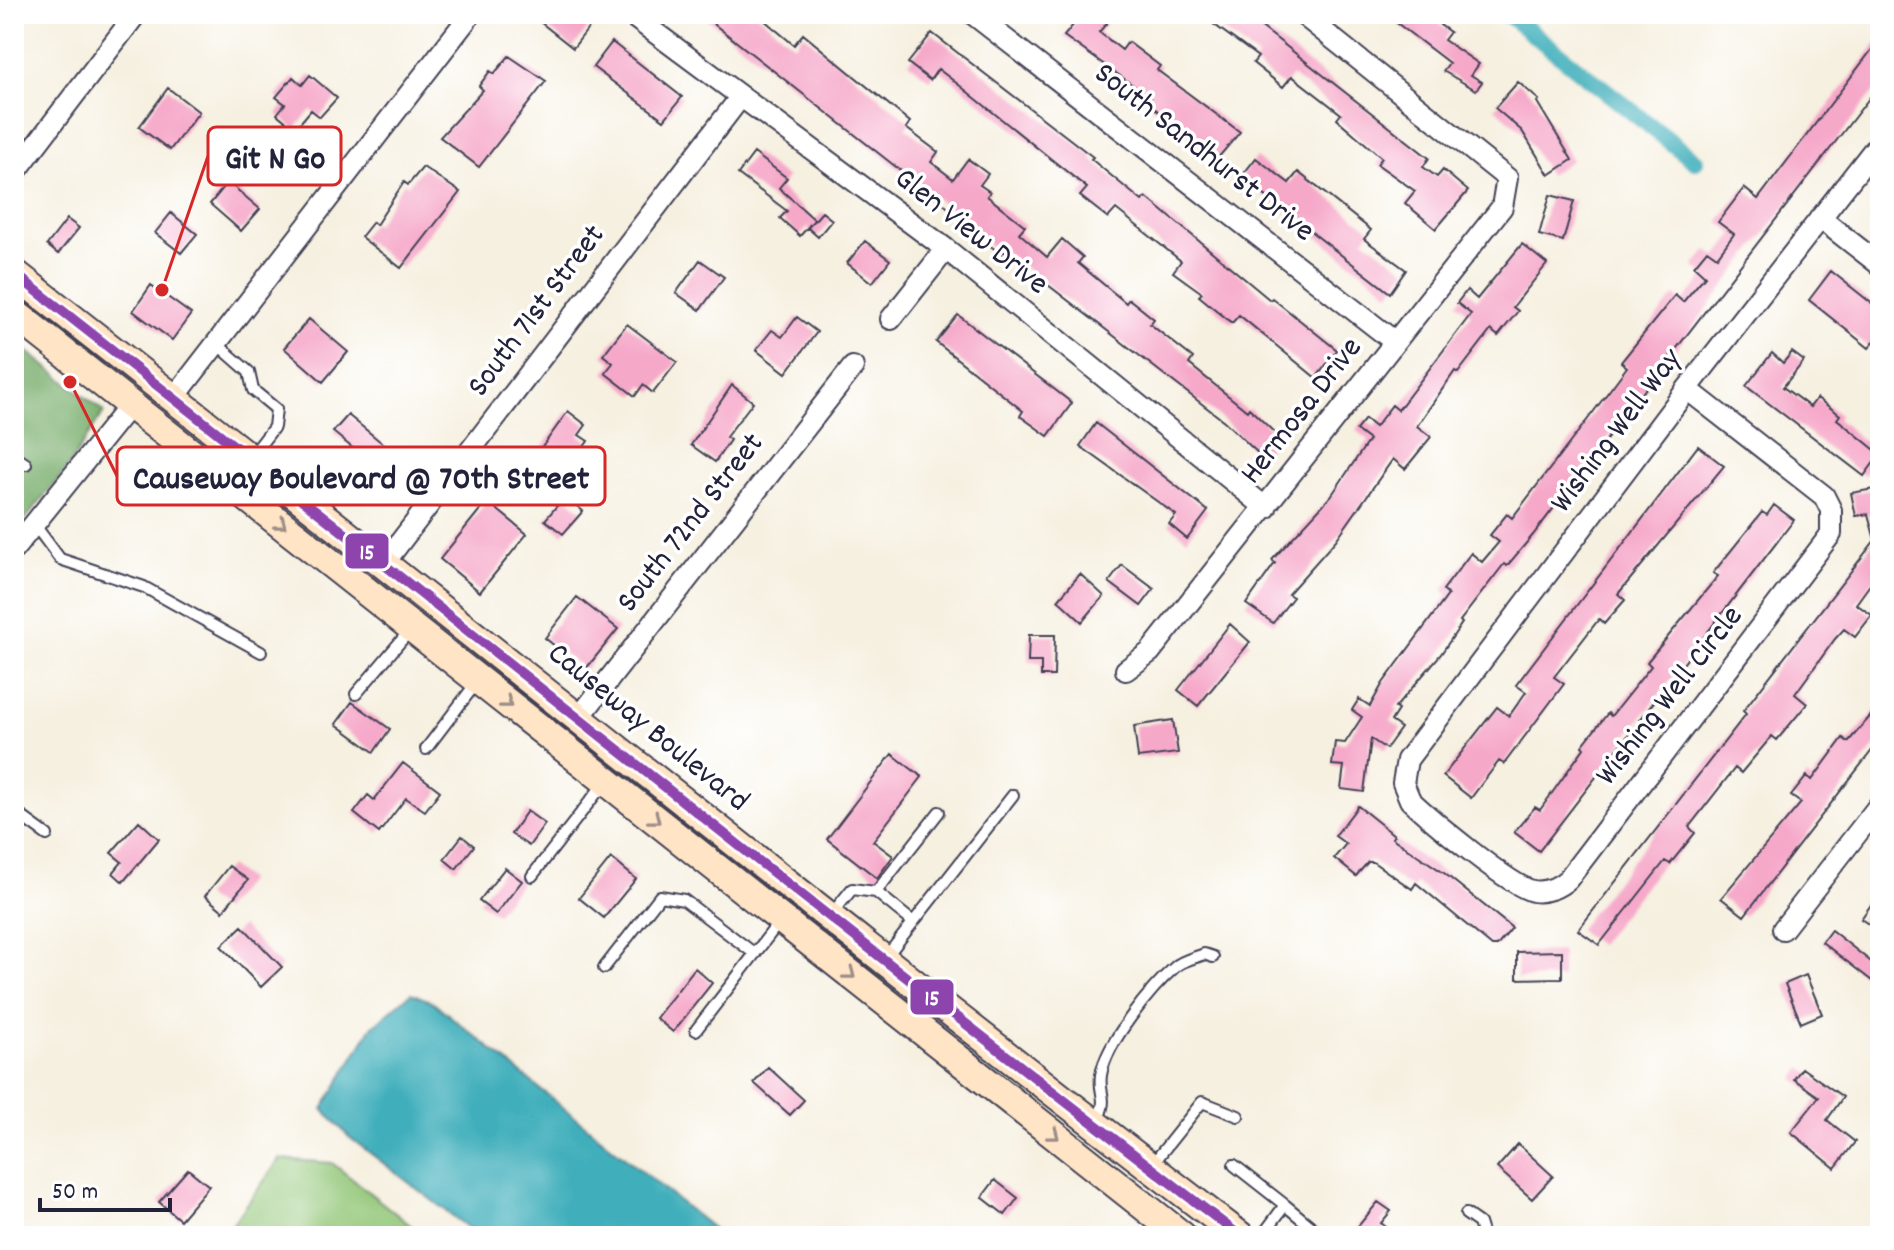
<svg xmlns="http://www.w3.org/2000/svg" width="1894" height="1250" viewBox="0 0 1894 1250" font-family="Dekko,sans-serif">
  <rect width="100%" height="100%" fill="#fff"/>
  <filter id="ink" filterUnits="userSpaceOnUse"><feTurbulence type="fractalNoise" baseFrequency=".0125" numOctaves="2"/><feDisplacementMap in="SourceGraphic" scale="16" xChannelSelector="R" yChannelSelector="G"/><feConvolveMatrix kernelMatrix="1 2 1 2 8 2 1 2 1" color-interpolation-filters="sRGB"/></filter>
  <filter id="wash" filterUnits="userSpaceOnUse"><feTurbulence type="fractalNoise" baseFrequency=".006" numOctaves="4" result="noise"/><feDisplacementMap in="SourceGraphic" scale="32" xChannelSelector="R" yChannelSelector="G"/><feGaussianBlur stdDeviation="1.8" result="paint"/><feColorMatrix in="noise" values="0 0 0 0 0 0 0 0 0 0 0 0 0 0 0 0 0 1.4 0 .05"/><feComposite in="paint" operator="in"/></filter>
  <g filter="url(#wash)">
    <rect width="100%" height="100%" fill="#f6f0e0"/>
    <path fill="#92c677" stroke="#5a7459" stroke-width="2" d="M280,1159L332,1163L424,1236H224Z"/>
    <path fill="#75ab68" stroke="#4c6652" stroke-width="2" d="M14,341L104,412L65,471L14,533Z"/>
    <path fill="#40afbb" stroke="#31687b" stroke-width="2" d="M411,993L433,1002L722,1236H479L349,1137L323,1109L371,1028Z"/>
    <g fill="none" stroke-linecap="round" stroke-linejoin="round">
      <path stroke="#40afbb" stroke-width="18" d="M1508,14L1695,161"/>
    </g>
    <g id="blocks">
      <path fill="#f6a8c9" d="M530,14H575L590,26L573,48Z
        M701,14H757L794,45L803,34L910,122L906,128L938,152L931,162L953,179L968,159L988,174L980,185L990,192L987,196L1025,226L1019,233L1047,257L1062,239L1083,257L1078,263L1126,303L1129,299L1154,319L1150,324L1193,358L1189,364L1247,411L1249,408L1279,437L1261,456L1224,421L1004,251L1001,254L976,235L979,232Z
        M1082,14H1096L1107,23L1099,32L1122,50L1128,42L1160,66L1157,70L1240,132L1217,159L1148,103L1151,98L1064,36Z
        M1219,14H1245L1429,158L1423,167L1437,177L1443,170L1468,191L1436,229L1405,203L1415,191L1377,164L1382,158L1337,119L1341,114L1292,76L1283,87L1253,63L1258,57L1212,23Z
        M1385,14H1449L1440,25L1450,32L1444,40L1479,64L1471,75L1482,82L1476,90L1443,71L1449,63Z
        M932,33L1093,157L1091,159L1142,201L1146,197L1270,300L1272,298L1337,350L1316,378L1239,315L1232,323L1199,296L1202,293L1173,272L1181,261L1116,209L1108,218L1080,196L1087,188L959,85L938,69L930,80L908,63Z
        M1880,39V84L1533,535L1507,566L1504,564L1460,621L1462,623L1441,654L1395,708L1398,710L1391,721L1401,728L1386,749L1371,739L1364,792L1341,789L1344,766L1332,765L1335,742L1345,743L1362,717L1352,710L1359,699L1370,706L1383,683L1448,595L1443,590L1471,553L1482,562L1499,542L1490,535L1507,514L1512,518L1588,419L1627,367L1621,362L1675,295L1683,302L1705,276L1694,266L1707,250L1717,257L1734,234L1718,222L1744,188L1758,199Z
        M612,42L682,97L664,120L593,67Z
        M509,56L546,81L479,167L440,137L483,90L479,86L490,71L494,74Z
        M310,75L337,98L320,117L311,110L295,129L277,114L285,104L276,97L293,77L302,85Z
        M1518,82L1539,100L1537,102L1572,160L1549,175L1522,131L1495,108Z
        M168,88L199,112L170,150L139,127Z
        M754,153L787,178L779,188L815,220L822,212L832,220L818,237L808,228L814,220L800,236L780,218L787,211L738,174Z
        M1256,158L1289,183L1298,172L1371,230L1364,239L1406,270L1390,293L1241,177Z
        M423,167L460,192L401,268L361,237L373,222L376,225L404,182L408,185Z
        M228,182L260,209L241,231L210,204Z
        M1550,195L1574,201L1563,241L1539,235Z
        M171,213L197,234L181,253L155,233Z
        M67,219L79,228L58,254L47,245Z
        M865,241L890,260L872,283L847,263Z
        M1522,244L1547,264L1513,307L1518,311L1498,336L1491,330L1458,373L1455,371L1417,426L1431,437L1405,469L1393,459L1336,540L1288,594L1293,597L1273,623L1246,604L1275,563L1272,560L1331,496L1369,440L1356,430L1365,419L1375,427L1392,405L1398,410L1471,314L1457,303L1467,290L1477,299Z
        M700,260L724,277L700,310L676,293Z
        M1831,271L1880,310V334L1869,348L1809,300Z
        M151,285L191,314L172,340L133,311Z
        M958,315L1072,403L1048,436L1020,416L1023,411L936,342Z
        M797,317L817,332L786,373L756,350L772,330L782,337Z
        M309,319L348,352L323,382L284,348Z
        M627,324L677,362L653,393L643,385L635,396L605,373L613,363L603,355Z
        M1792,352L1804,361L1783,387L1810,407L1817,398L1840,415L1837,419L1880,454L1864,476L1746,386L1772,353L1783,363Z
        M732,385L753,402L726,437L730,440L715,462L691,445Z
        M568,411L586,425L579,435L588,441L568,470L540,450Z
        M348,415L398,456L383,473L333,432Z
        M1096,423L1208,511L1187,539L1169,524L1176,515L1080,446Z
        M1698,446L1724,466L1618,594L1625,600L1604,624L1599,619L1554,677L1564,684L1504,764L1499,761L1471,798L1443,776L1497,707L1509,716L1526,692L1516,685Z
        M1880,488V583L1874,579L1856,604L1872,615L1855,637L1844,629L1835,639L1795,694L1807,704L1777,740L1772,736L1741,773L1735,768L1689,827L1695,833L1670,864L1665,861L1599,945L1578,930L1746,714L1743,711L1875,540L1868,514L1856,516L1851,493Z
        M565,496L583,511L563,534L545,520Z
        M487,501L527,534L480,592L440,559Z
        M1774,505L1794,520L1539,851L1514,832L1535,807L1540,810L1584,748L1582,746L1608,713L1611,716L1651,666L1647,662L1718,576L1713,573L1762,512L1767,515Z
        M1122,565L1154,589L1141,606L1109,582Z
        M1080,574L1104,596L1082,622L1058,600Z
        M577,597L618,629L585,670L545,638Z
        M1230,624L1250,642L1198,706L1178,690Z
        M1029,635H1055L1054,676H1041V662H1028Z
        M352,702L390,729L374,752L336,724Z
        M1880,705V740L1744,916L1721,898L1801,803L1791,796L1807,776L1812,780L1843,738L1848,742Z
        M1173,720L1178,753L1138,758L1134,726Z
        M892,754L922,777L873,841L893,856L877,878L827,839Z
        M403,763L440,791L425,811L406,798L379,833L354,813L368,795L374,800Z
        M1358,806L1394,835L1392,838L1444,873L1512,928L1497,946H1492L1416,883L1412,889L1373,862H1368L1356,876L1334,858L1346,844L1335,836Z
        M527,811L545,824L529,846L511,834Z
        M139,821L159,839L123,882L113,873L122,862L111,853Z
        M462,836L474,846L456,869L444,859Z
        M611,858L636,879L604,918L579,898Z
        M229,866L248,880L223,911L205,896Z
        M505,868L522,881L496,914L479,901Z
        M1880,892V932L1861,919Z
        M242,926L282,967L261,987L221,946Z
        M1831,930L1880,969L1872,981L1822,942Z
        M1562,951V978L1517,979V952Z
        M695,968L712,983L673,1032L656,1018Z
        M1806,975L1822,1014L1801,1023L1785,984Z
        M768,1067L804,1100L790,1115L754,1083Z
        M1802,1068L1843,1097L1827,1120L1855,1142L1835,1168L1791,1132L1819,1097L1794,1079Z
        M1518,1144L1553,1176L1532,1199L1497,1168Z
        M188,1169L209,1186L180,1220L159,1202Z
        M995,1180L1018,1198L1005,1215L982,1197Z
        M1378,1202L1391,1211L1381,1223L1397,1236H1350Z"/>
    </g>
  </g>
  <g filter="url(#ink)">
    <use href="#blocks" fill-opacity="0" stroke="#424154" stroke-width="2"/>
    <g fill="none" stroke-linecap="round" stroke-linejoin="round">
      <g stroke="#424154" stroke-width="14">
        <path id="service" d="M216,343L249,372L253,390L276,409L274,427L251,457
          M14,456L26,464
          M34,524L60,559L144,587L261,652
          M356,694L411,629
          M426,749L477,682
          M14,811L47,835
          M532,876L605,782
          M831,915L852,889L876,892
          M913,922L876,892L939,812
          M886,957L1013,795
          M604,968L660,896L684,900L755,954
          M696,1030L780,921
          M1096,1123C1110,1095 1098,1097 1101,1075C1106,1043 1151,988 1175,967C1182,960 1195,958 1204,954L1213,957
          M1234,1165L1285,1205L1262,1236
          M1151,1166L1202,1102L1238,1116
          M1285,1205L1314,1229
          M1466,1214L1479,1223L1483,1236"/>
      </g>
      <g stroke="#424154" stroke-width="24">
        <path id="minor" d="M630,14L946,249L1266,508
          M973,14L1395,342
          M14,174L136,14
          M1820,218L1880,265
          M891,319L946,249
          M1687,389L1824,496L1831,510V534L1568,879C1559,887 1546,893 1533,891C1511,887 1430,819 1410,800L1403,783L1407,760L1687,389L1880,142
          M174,398L471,14
          M14,549L130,405
          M385,562L739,99
          M1126,670L1150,652L1502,207L1507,178L1302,14
          M578,719L853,367
          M1783,929L1880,804"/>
      </g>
      <g stroke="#424154" stroke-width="32">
        <path id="secondary" d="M14,273C424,593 827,920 1240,1236
          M14,313L1182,1236"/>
      </g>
      <use href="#service" stroke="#fff" stroke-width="10"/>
      <use href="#minor" stroke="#fff" stroke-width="20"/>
      <use href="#secondary" stroke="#ffe4c6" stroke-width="28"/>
      <g stroke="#fff" stroke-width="16">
        <path id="bus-1" d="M14,273C424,593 827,920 1240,1236"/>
      </g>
      <use href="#bus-1" stroke="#8e44ad" stroke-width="10"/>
    </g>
    <defs><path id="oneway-chevron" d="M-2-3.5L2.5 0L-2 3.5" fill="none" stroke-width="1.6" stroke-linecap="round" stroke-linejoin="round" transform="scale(2)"/></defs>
    <g stroke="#9c8d87">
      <use href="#oneway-chevron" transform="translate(281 524) rotate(38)"/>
      <use href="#oneway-chevron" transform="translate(507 703) rotate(38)"/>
      <use href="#oneway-chevron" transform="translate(655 819) rotate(38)"/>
      <use href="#oneway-chevron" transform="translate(850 974) rotate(38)"/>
      <use href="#oneway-chevron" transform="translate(1054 1135) rotate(38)"/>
    </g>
  </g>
  <g text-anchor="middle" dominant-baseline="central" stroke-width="7" stroke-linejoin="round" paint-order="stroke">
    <g font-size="32" fill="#22223b" stroke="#fff">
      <text transform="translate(1203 154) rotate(38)">South Sandhurst Drive</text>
      <text transform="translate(970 233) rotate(38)">Glen View Drive</text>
      <text transform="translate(538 312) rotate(-53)">South 71st Street</text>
      <text transform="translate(1303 412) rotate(-52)">Hermosa Drive</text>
      <text transform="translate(1618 432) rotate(-53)">Wishing Well Way</text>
      <text transform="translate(692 524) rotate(-52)">South 72nd Street</text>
      <text transform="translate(1671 697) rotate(-52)">Wishing Well Circle</text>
      <text transform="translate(647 729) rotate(39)">Causeway Boulevard</text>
    </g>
  </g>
  <path fill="none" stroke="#d62828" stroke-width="3" d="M162 290L208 156M70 382L117 476"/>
  <g fill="#d62828" stroke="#fff" stroke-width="3">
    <circle cx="162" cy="290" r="8"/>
    <circle cx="70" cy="382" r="8"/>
  </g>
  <g fill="#fff" stroke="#d62828" stroke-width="3">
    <rect x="208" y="127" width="133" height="58" rx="8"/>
    <rect x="117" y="447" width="488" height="58" rx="8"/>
  </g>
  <g font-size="34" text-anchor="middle" font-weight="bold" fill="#22223b">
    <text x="275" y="168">Git N Go</text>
    <text x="361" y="488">Causeway Boulevard @ 70th Street</text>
  </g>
  <g stroke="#fff" stroke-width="3">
    <rect x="344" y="532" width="46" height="38" rx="8" fill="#8e44ad"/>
    <rect x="909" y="978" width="46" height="38" rx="8" fill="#8e44ad"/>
  </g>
  <g font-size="22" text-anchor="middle" font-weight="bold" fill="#fff">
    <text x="367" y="559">15</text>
    <text x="932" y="1005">15</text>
  </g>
  <rect width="1894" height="1250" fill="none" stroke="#fff" stroke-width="48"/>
  <path d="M40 1198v12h130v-12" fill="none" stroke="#22223b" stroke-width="4"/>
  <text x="52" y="1198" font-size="24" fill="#22223b" stroke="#ffffff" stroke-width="6" paint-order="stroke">50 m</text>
</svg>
